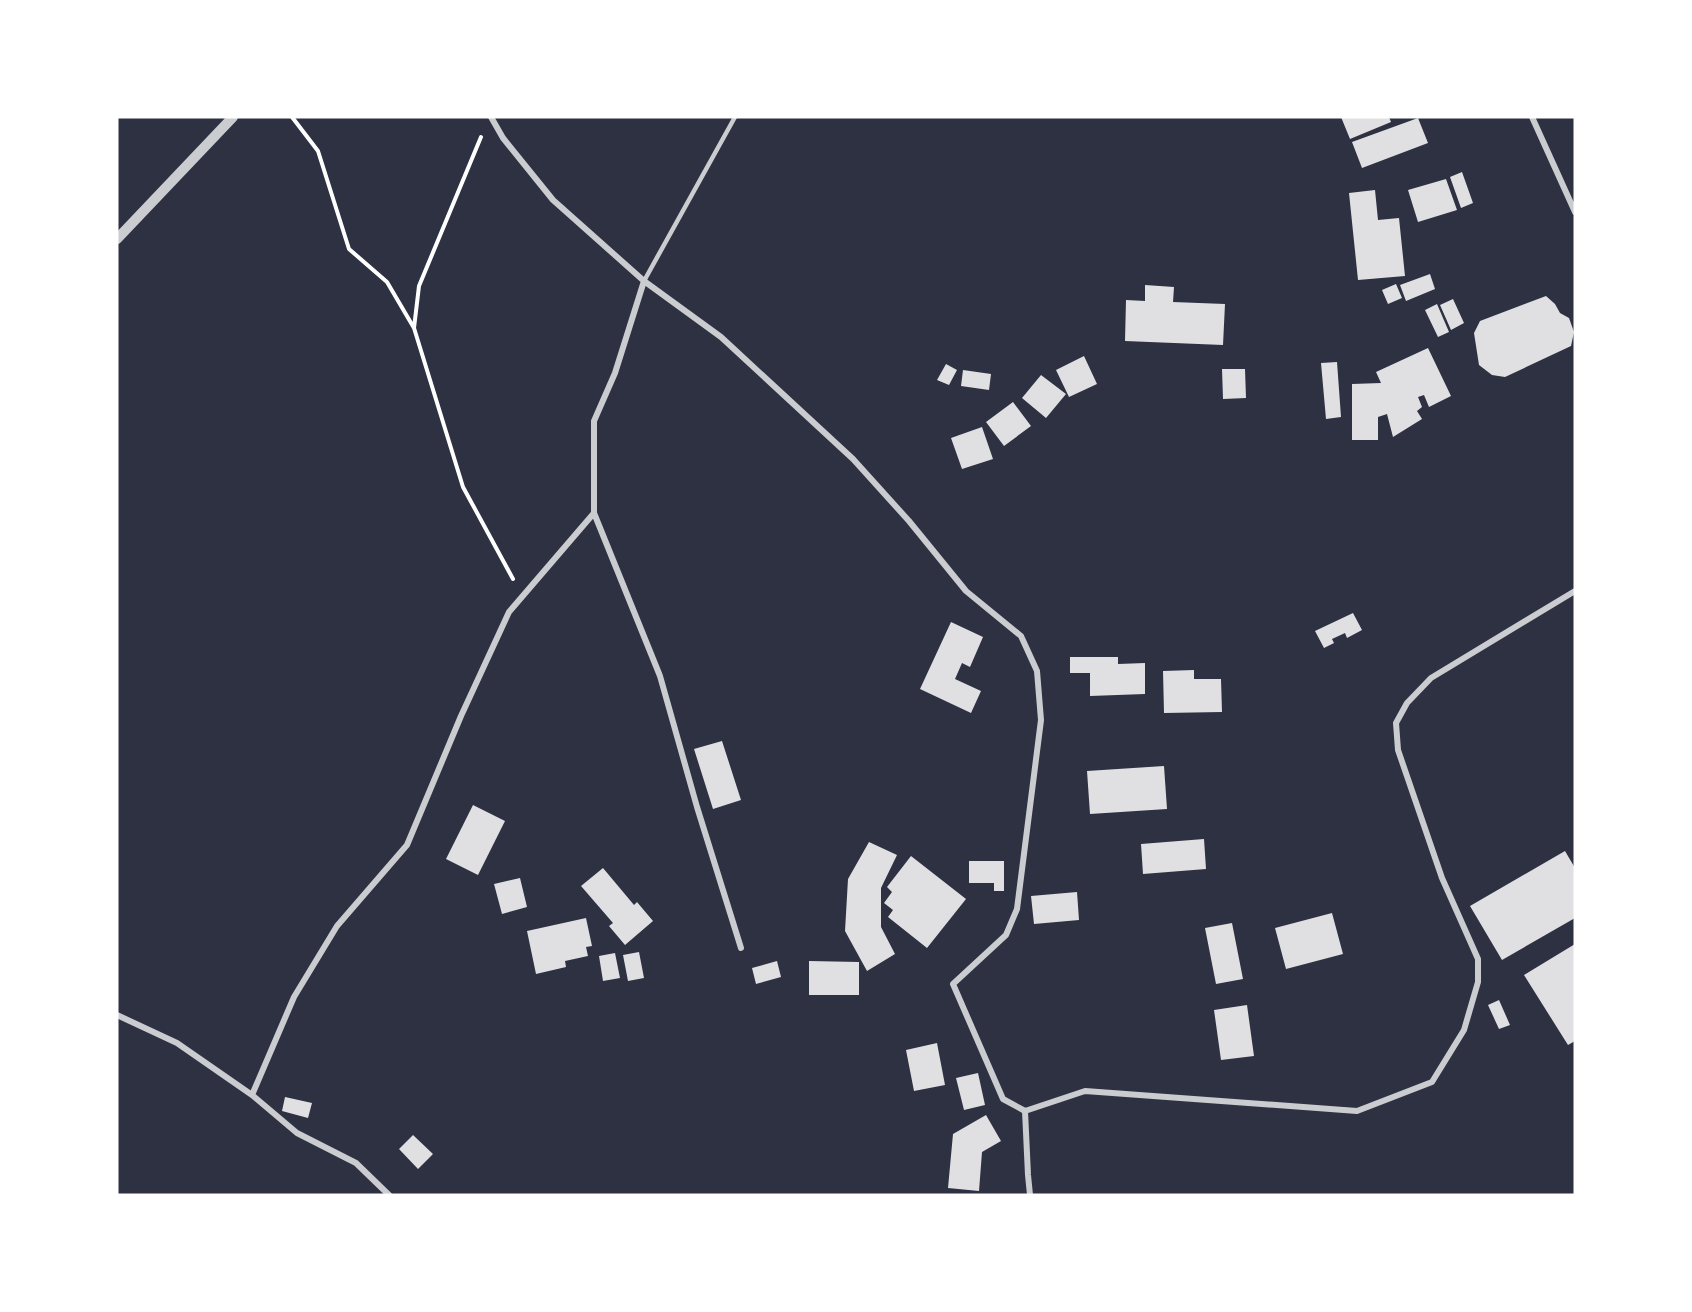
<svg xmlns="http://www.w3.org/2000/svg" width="1692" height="1312" viewBox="0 0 1692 1312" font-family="'Archivo Narrow',sans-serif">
  <rect width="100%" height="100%" fill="#2d3142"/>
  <path fill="#e0e0e3" d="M1341,117H1389L1391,122L1350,139Z
    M1418,118L1428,143L1362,168L1352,142Z
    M1462,172L1473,203L1461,208L1450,177Z
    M1446,179L1457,210L1418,222L1408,190Z
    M1375,190L1378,220L1399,218L1405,276L1358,280L1349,193Z
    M1430,274L1435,289L1406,301L1400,285Z
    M1396,284L1402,298L1388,304L1382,290Z
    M1145,285L1174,287L1173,302L1225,304L1223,345L1125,341L1126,300L1145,301Z
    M1546,296L1555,304L1560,313L1569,318L1574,332L1571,346L1505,377L1492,375L1479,365L1474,333L1480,321Z
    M1453,299L1464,323L1451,330L1440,305Z
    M1437,304L1449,332L1438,337L1425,310Z
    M1428,348L1451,396L1429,407L1424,395L1418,397L1422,407L1417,411L1422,419L1393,437L1387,414L1378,417V440H1352V384L1381,383L1376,372Z
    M1084,356L1097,384L1069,397L1056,370Z
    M1337,362L1341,417L1326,419L1321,363Z
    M946,364L957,370L949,385L937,380Z
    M1222,369H1245L1246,398L1223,399Z
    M963,370L991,374L989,390L961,386Z
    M1041,375L1066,394L1046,418L1022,398Z
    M1013,402L1031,426L1004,446L986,422Z
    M982,427L993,459L962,469L951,438Z
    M1353,613L1362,630L1347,638L1345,633L1332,639L1334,643L1324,648L1315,631Z
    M951,622L983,637L970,667L962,663L955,679L981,691L971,713L920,689Z
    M1070,657H1118V664L1145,663V694L1090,696V673H1070Z
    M1194,670V679H1221L1222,712L1164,713L1163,671Z
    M722,741L741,800L713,809L694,749Z
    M1164,766L1167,809L1090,814L1087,771Z
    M473,805L505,821L478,875L446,859Z
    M1204,839L1206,869L1143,874L1141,844Z
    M869,842L897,855L881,888V927L895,954L867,971L845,931L848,879Z
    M1565,851L1575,868V918L1502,960L1470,906Z
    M911,856L966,899L927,948L888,917L893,910L884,903L892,892L887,887Z
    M969,861H1004V891H994V883H969Z
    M603,868L634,905L637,902L653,921L625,945L609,926L613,923L581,886Z
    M520,878L527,907L502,914L494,884Z
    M1077,892L1079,920L1034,924L1031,896Z
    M1332,913L1343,954L1286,969L1275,928Z
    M586,918L592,946L586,947L588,956L565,961L566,967L536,974L527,931Z
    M1232,923L1243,979L1216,984L1205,928Z
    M1575,944V1041L1568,1045L1524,975Z
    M639,952L644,978L628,981L623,955Z
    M615,953L620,978L603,981L599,956Z
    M777,961L781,977L756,984L752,968Z
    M809,961L859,962V995H809Z
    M1499,1000L1510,1025L1499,1029L1488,1005Z
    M1247,1005L1254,1056L1221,1060L1214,1010Z
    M937,1043L945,1085L914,1091L906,1050Z
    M978,1073L985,1105L964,1110L956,1078Z
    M285,1097L312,1103L308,1118L282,1111Z
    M986,1115L1001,1141L982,1152L979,1191L948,1188L953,1134Z
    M413,1135L433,1154L418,1169L399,1149Z"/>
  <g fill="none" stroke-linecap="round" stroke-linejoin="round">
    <path stroke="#fff" stroke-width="4" d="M292,117L318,151L349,249L387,282L414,328
      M481,137L419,286L414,328L463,487L513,579"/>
    <path stroke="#caccd0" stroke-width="4.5" d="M644,281L735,117"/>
    <path stroke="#caccd0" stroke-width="6" d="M491,117L503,138L553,200L644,281L721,337L853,459L909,521L966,591L1021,636L1037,671L1041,720L1017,909L1006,935L953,984L1003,1099L1025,1111L1028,1175L1030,1195
      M1532,117L1575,212
      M594,513L660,676L697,807L741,948
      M117,1015L177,1043L252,1095L297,1133L356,1163L389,1195
      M252,1095L294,997L337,926L407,845L461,716L509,612L594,513V421L615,373L644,281
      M1025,1111L1085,1091L1357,1111L1432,1082L1464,1030L1478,982V959L1442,878L1398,750L1396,723L1407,703L1431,678L1575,591"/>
    <path stroke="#caccd0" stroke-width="10" d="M117,239L233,117"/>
  </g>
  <rect width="1692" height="1312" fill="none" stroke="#ffffff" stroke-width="237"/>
</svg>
